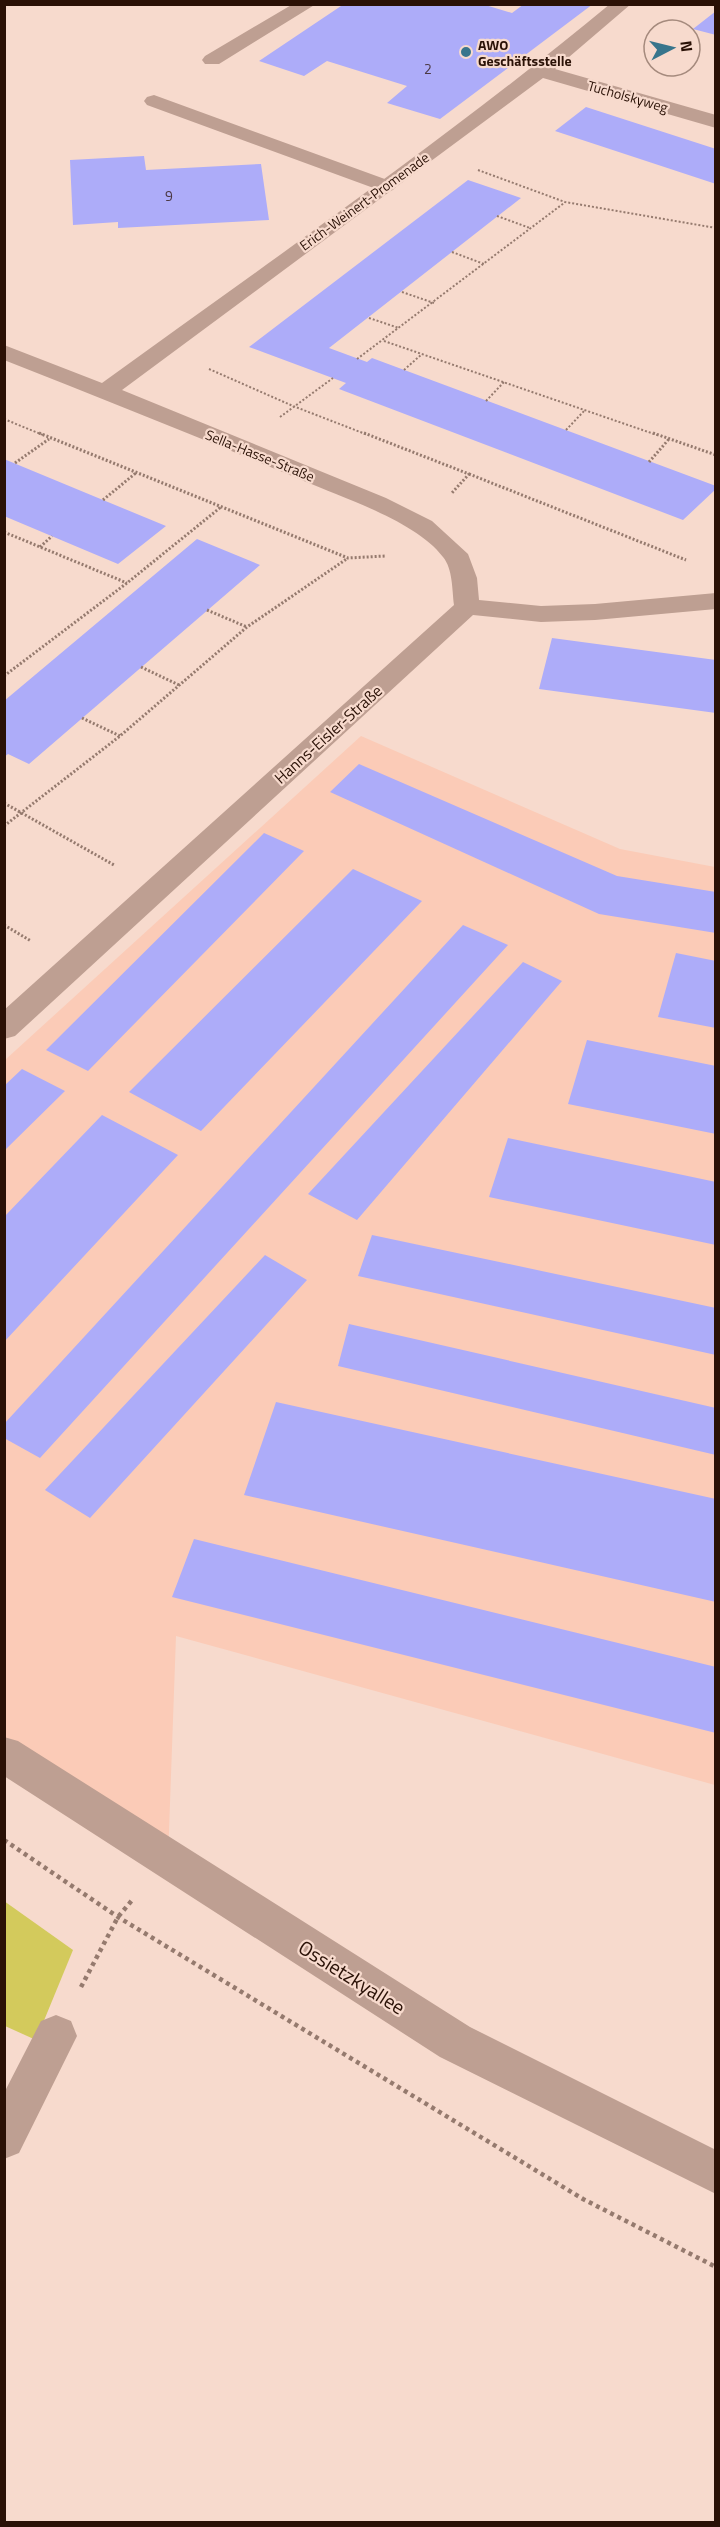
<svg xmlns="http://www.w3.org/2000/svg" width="720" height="2527" viewBox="0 0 720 2527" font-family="'Titillium Web',sans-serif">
  <rect width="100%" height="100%" fill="#f7dacd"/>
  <path fill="#fbcbb7" d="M361,736L620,849L715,867V1785L176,1636L168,1859L5,1754V1060Z"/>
  <path fill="#d3ca5c" d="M4,1901L73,1950L36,2040L5,2026Z"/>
  <path fill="#adacf9" d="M344,4H482L512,13L524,4H593L440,119L387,103L407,86L327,61L304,76L259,61Z
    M716,11V35L693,29Z
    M586,107L716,149V184L555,131Z
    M144,156L146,170L261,164L269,220L118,228V222L73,225L70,160Z
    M468,180L521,198L329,348L367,362L372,358L716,486V489L683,520L339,389L346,383L249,347Z
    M4,459L103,500L166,526L118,564L4,516Z
    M197,539L260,565L29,764L8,754L4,757V701Z
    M552,638L716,660V713L539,689Z
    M359,764L617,876L716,892V933L599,914L330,792Z
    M264,833L304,851L88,1071L46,1050Z
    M353,869L422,901L201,1131L129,1092Z
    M463,925L508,945L40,1458L4,1438V1424Z
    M676,953L716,961V1028L658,1017Z
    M523,962L562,981L357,1220L308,1194Z
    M587,1040L716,1066V1134L568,1104Z
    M22,1069L65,1091L4,1151V1086Z
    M102,1115L178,1155L4,1342V1217Z
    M508,1138L716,1182V1245L489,1197Z
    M372,1235L716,1308V1355L358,1276Z
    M265,1255L307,1280L90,1518L45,1490Z
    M349,1324L716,1408V1455L338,1366Z
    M276,1402L716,1499V1602L244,1495Z
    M194,1539L716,1667V1733L172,1597Z"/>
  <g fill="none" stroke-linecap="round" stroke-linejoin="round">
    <path stroke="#957a6e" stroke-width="2" stroke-dasharray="2 2" stroke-linecap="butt" d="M478,170L565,202L716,228
      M497,216L530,228
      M452,252L484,264
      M402,292L434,303
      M369,318L399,328
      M384,341L657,435
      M357,359L564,203
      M209,369L293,406L368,435
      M404,370L422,354
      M486,401L504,382
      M280,417L333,378
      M4,419L43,435
      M566,430L585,410"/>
    <path stroke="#957a6e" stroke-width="3" stroke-dasharray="2 2" stroke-linecap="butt" d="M39,433L348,558L385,556
      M364,433L469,474L451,494
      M653,433L716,455
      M649,462L669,439
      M15,463L49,439
      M469,474L686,560
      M103,500L137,472
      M4,532L127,583
      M40,547L52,536
      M207,610L247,627
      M141,667L179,685
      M4,676L127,583L221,507
      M82,718L120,736
      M4,803L114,865
      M4,826L120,736L247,627L348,558
      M4,925L31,941"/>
    <path stroke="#957a6e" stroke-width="4.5" stroke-dasharray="4 4" stroke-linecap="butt" d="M4,1840L118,1917L583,2199L716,2267
      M81,1987L118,1917L133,1899"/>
    <path fill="#be9f92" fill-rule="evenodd" d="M293,4H316L219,64H205L202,60L205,56Z
      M154,95L393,182L396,186L393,190L386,192L379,190L147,105L144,101L147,97Z
      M56,2015L71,2021L77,2036L19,2153L4,2159V2093L41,2021Z"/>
    <path fill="#be9f92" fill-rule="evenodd" d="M610,4H631L555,69L716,115V128L543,78L122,390L386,498L432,521L468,554L477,578L479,600L541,606L595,604L716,593V609L595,620L541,622L473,615L15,1036L4,1039V1010L454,605C452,590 453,569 443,557C417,522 344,498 304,481C204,439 105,400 4,360V345L102,383C273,259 447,139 610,4Z"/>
    <path fill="#be9f92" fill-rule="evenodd" d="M4,1737L18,1741L470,2027L716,2150V2194L440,2057L4,1776Z"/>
  </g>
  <circle fill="#38758c" stroke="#f7dacd" stroke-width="2" cx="466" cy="52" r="6"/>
  <g text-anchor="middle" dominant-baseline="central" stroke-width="4.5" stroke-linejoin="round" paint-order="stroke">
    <g font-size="14" font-weight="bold" fill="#2a1106" stroke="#f7dacd" text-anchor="start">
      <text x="478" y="44">AWO<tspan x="478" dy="16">Geschäftsstelle</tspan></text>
    </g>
    <g font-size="14" fill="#4b3843">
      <text x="428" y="68">2</text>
      <text x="169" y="195">9</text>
    </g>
    <g font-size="14" fill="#2a1106" stroke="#f7dacd">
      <text transform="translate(628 96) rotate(16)">Tucholskyweg</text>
      <text transform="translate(364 201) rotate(-36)">Erich-Weinert-Promenade</text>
      <text transform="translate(260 455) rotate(22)">Sella-Hasse-Straße</text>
    </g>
    <g font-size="16" fill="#2a1106" stroke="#f7dacd">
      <text transform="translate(328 734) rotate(-42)">Hanns-Eisler-Straße</text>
    </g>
    <g font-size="20" fill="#2a1106" stroke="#f7dacd">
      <text transform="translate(352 1977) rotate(32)">Ossietzkyallee</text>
    </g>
  </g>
  <rect width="720" height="2527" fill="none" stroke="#2a1106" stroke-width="12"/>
  <g transform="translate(672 48) rotate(83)"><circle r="28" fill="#f7dacd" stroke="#a58a7d" stroke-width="1.5"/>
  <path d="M0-4.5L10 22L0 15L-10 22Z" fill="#38758c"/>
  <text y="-9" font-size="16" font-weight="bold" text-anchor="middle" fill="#2a1106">N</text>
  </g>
</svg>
